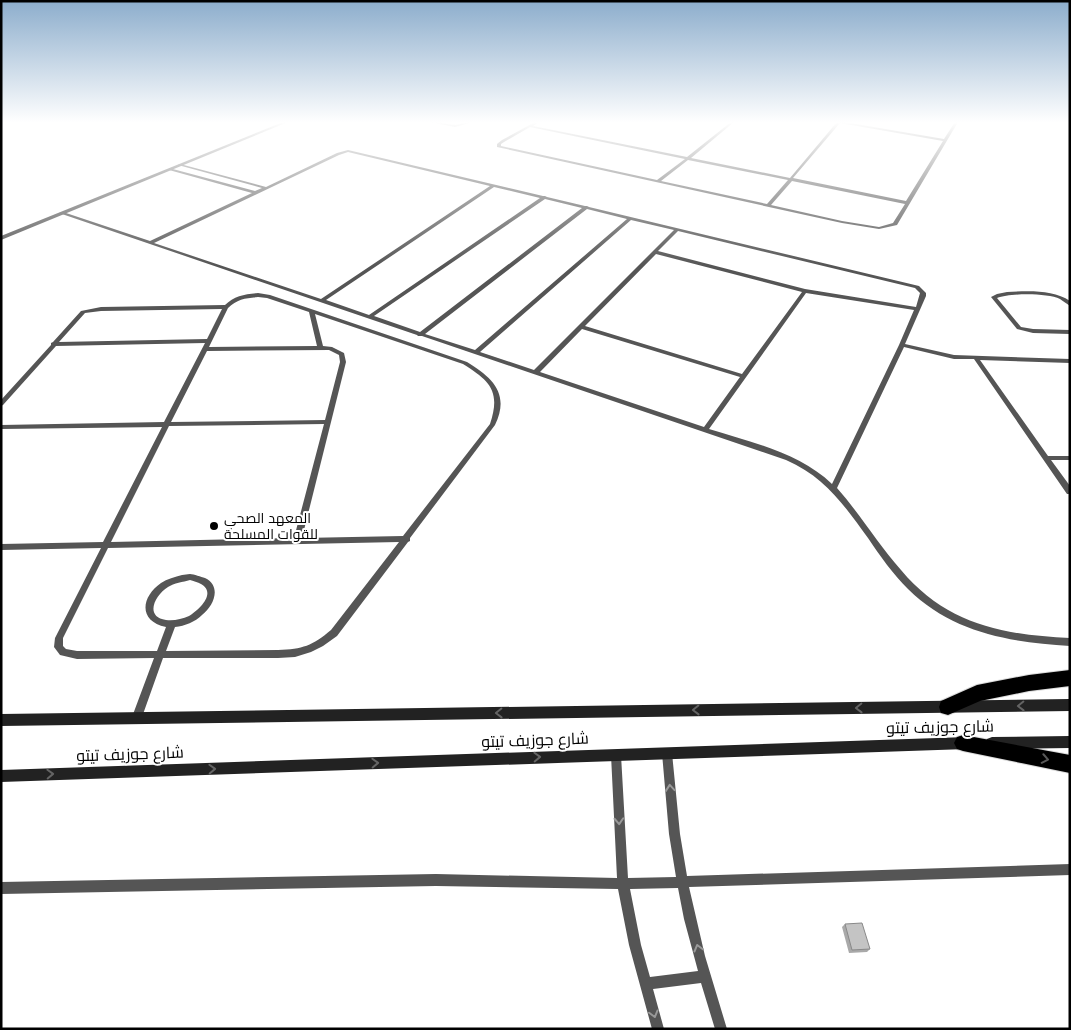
<svg xmlns="http://www.w3.org/2000/svg" width="1071" height="1030" viewBox="0 0 1071 1030" font-family="Helvetica,Cairo,sans-serif">
  <rect width="100%" height="100%" fill="#fff"/>
  <g fill="none" stroke-linecap="round" stroke-linejoin="round">
    <g stroke="#dbdbdb" stroke-width="2">
      <path id="trunk" d="M963,735L1070,755V773L963,751L957,749L954,743L957,737Z"/>
    </g>
    <g stroke="#dbdbdb" stroke-width="2">
      <path id="motorway" d="M1070,670V686L1029,691L980,701L948,715L941,713L939,707L941,701L977,685L1029,675Z"/>
    </g>
    <path fill="#555" fill-rule="evenodd" d="M430,122C439,121 447,125 456,125C462,124 467,121 473,122L455,127Z
      M535,122H539L533,126L687,157L731,122H734L691,158L790,178L837,122H844L944,139L955,122H958L897,225L879,229L842,223L497,147V144L502,140ZM840,123L943,141L906,201L793,178ZM530,127L685,159L657,180L501,146V144L504,142ZM688,160L788,180L767,204L661,181ZM792,181L905,204L893,223L879,227L842,221L771,205Z
      M348,150L543,196H545L547,197L585,206H587L589,207L919,286L926,293V296L905,344L954,355L1070,359V363L980,360L1048,456H1070V460H1051L1070,486V494H1067L974,359H954L904,347L837,488C860,514 878,544 901,570C946,624 1003,635 1070,638V646C1009,642 953,633 908,589C893,574 880,556 868,538C844,505 825,477 786,460L422,336H418L417,335L59,213L63,212L150,241L252,193L169,170V168L255,191L262,188L178,165L180,164L266,187L337,153ZM348,152L490,186L321,299L154,243L339,155ZM494,187L540,198L369,315L326,300ZM545,199L582,208L420,332L374,316ZM587,209L627,219L475,350L425,334ZM631,220L674,230L534,370L480,352ZM678,231L915,288L920,293L916,307L805,289L658,251ZM656,254L802,292L742,374L585,326ZM806,293L914,310L899,345L832,484C800,453 751,442 709,429ZM582,329L740,377L704,427L540,372Z
      M1007,292C1026,291 1053,289 1070,301V306C1067,304 1063,301 1060,299C1047,293 1011,293 997,298L1021,327L1033,329L1070,330V334L1033,333L1017,329L991,297L997,294Z
      M258,293L270,295L467,362C493,378 510,394 495,425L410,538V541L408,542L337,636L323,646L311,652L295,657L278,658H163L142,717L140,720L137,721L134,720L132,717L154,658L77,659L60,655L54,647L55,638L101,548L1,550V544L103,542L162,427L1,429V425L164,422L205,343L56,346L3,405L1,406V400L51,345V343L53,342L81,311L101,307L225,305C234,296 245,294 258,293ZM258,297L267,298L309,312L317,346L209,347L228,308C237,299 246,298 258,297ZM222,309L207,339L59,342L85,313L101,311ZM315,314L463,364C490,381 501,391 490,424L403,536L302,538L346,362L344,353L332,347L323,346ZM329,350L339,355L340,362L325,420L171,422L207,351ZM324,424L294,538L111,542L169,426ZM399,542L331,630C312,646 303,649 278,650L166,651L175,627C185,626 195,622 202,615C214,606 222,586 205,578C201,577 194,574 190,574C187,574 185,575 182,575C175,577 167,579 161,583C141,597 138,621 166,627L157,651H77L66,649L63,646V638L108,548ZM190,580C193,581 198,582 201,584C217,593 199,610 189,616C182,619 174,621 166,620C144,617 155,595 168,587C174,583 183,582 190,580Z
      M667,748L670,750L672,753L680,834L687,876L1070,864V875L689,887L705,956L727,1029H715L701,983L653,989L664,1029H652L629,945L618,889L436,886L1,894V882L436,874L617,878L611,755L613,752L616,750L619,752L621,755L628,878L676,877L669,834L662,753L664,750ZM678,888L684,919L698,971L650,977L641,945L630,889Z"/>
    <path fill="#555" fill-rule="evenodd" d="M283,122H288L1,240V236Z"/>
    <path fill="#222" fill-rule="evenodd" d="M1070,699V711L1,726V714Z
      M1070,736V748L992,749L987,747L985,743L987,739L992,737Z
      M967,737L972,739L974,743L972,747L967,749L1,782V770Z"/>
    <use href="#trunk" fill="#000" fill-rule="evenodd"/>
    <use href="#motorway" fill="#000" fill-rule="evenodd"/>
  </g>
  <path fill="#a9a9a9" d="M845,924L870,949L867,952L849,953L842,927Z"/>
  <path fill="#c4c4c4" stroke="#898989" d="M862,923L870,949L852,950L845,924Z"/>
  <defs><path id="oneway-chevron" d="M-2-3.5L2.5 0L-2 3.5" fill="none" stroke-width="1.6" stroke-linecap="round" stroke-linejoin="round" transform="scale(1.25)"/></defs>
  <g stroke="#646464">
    <use href="#oneway-chevron" transform="translate(1021 706) rotate(179)"/>
    <use href="#oneway-chevron" transform="translate(859 708) rotate(179)"/>
    <use href="#oneway-chevron" transform="translate(696 710) rotate(179)"/>
    <use href="#oneway-chevron" transform="translate(499 713) rotate(179)"/>
    <use href="#oneway-chevron" transform="translate(537 757) rotate(-2)"/>
    <use href="#oneway-chevron" transform="translate(375 763) rotate(-2)"/>
    <use href="#oneway-chevron" transform="translate(212 769) rotate(-2)"/>
    <use href="#oneway-chevron" transform="translate(50 774) rotate(-2)"/>
  </g>
  <use stroke="#595959" href="#oneway-chevron" transform="translate(1045 759) rotate(11)"/>
  <g stroke="#999">
    <use href="#oneway-chevron" transform="translate(670 788) rotate(-95)"/>
    <use href="#oneway-chevron" transform="translate(619 821) rotate(87)"/>
    <use href="#oneway-chevron" transform="translate(698 948) rotate(-105)"/>
    <use href="#oneway-chevron" transform="translate(654 1014) rotate(75)"/>
  </g>
  <linearGradient id="sky" x2="0" y2="1"><stop stop-color="#8cadcc"/><stop offset="0.46" stop-color="#fff"/><stop offset="1" stop-color="#fff" stop-opacity="0"/></linearGradient>
  <rect width="1071" height="266" fill="url(#sky)"/>
  <circle fill="#000" stroke="#fff" stroke-width="2" cx="214" cy="526" r="5"/>
  <g text-anchor="middle" dominant-baseline="central" stroke-width="4" stroke-linejoin="round" paint-order="stroke">
    <g font-size="14" fill="#000" stroke="#fff" text-anchor="start">
      <text x="224" y="518">المعهد الصحي<tspan x="224" dy="16">للقوات المسلحة</tspan></text>
    </g>
    <g font-size="16" fill="#000" stroke="#fff">
      <text transform="translate(940 727) rotate(-1)">شارع جوزيف تيتو</text>
      <text transform="translate(535 740) rotate(-2)">شارع جوزيف تيتو</text>
      <text transform="translate(130 754) rotate(-2)">شارع جوزيف تيتو</text>
    </g>
  </g>
  <rect width="1071" height="1030" fill="none" stroke="#000000" stroke-width="5"/>
</svg>
